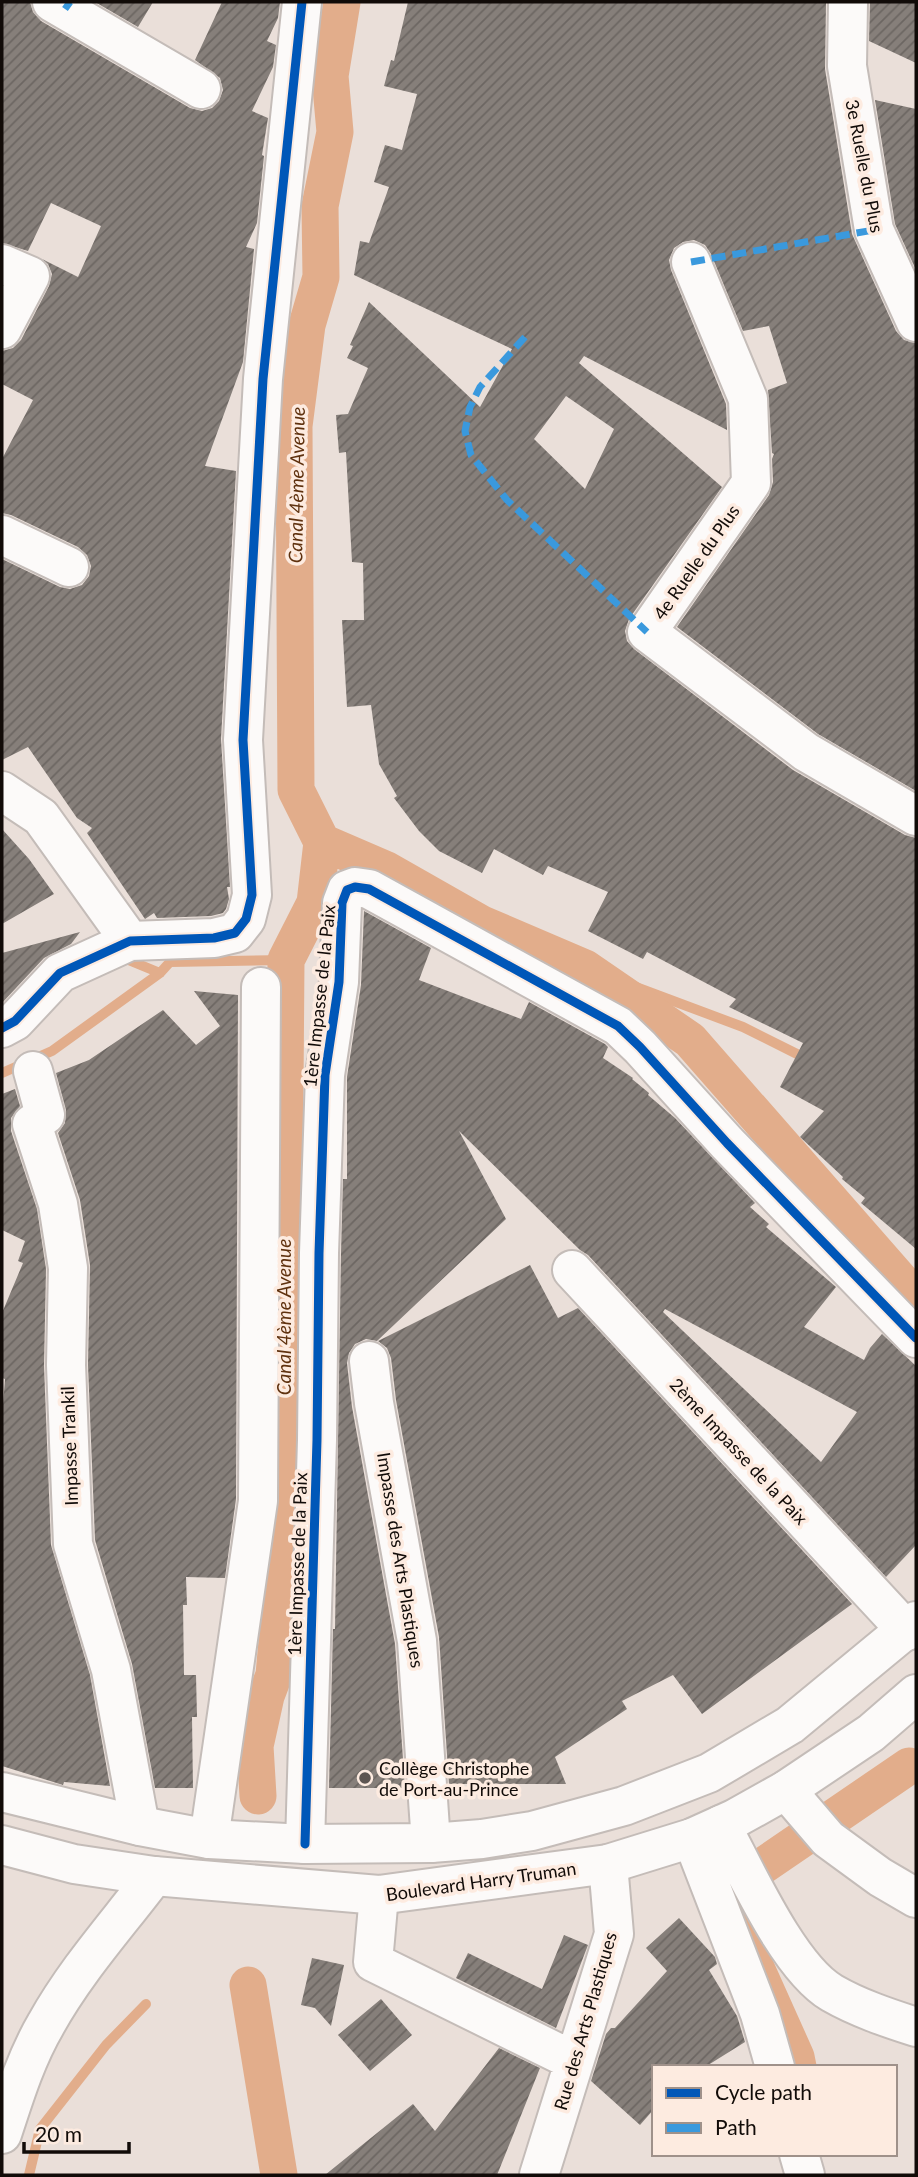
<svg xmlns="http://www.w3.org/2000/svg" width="918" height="2177" viewBox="0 0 918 2177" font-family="Lato,sans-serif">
  <defs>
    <pattern id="building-hatch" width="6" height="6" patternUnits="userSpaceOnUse" patternTransform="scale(1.75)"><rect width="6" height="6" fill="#867f7a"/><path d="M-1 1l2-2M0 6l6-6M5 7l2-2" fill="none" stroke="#6c6662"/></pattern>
  </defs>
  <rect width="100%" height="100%" fill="#eadfd9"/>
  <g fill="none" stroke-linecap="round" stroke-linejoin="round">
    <path stroke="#e2ad8b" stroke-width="10" d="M122,955L126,959L160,973
      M585,968L743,1027L809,1060
      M2,1073L52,1051L160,973L170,962L286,960
      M29,2175L40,2129L106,2045L146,2004"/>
    <path stroke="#e2ad8b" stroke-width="37" d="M342,2L330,76L335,132L320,206L321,277L307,325L294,426L296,790L322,842L387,870L482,924L585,968L690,1040L916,1298
      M258,1796L255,1746L266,1696L274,1675L281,1596L286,960L315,903L322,842
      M248,1985L279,2175
      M798,2067L796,2057L731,1912L748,1876L909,1766"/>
  </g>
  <path fill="url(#building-hatch)" fill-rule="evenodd" d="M2,2H30L33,12L41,21L190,108L202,111L212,108L219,101L223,90L220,78L195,60L222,2H280L278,18L267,41L276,45L273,67L252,111L268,118L262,155L264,156L257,223L246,247L254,249L243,362L205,466L236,471L221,739L230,887H227L229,899L226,909L223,913L211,916L157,918L154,913L145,919L87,833L92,828L77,818L28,747L2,760V559L60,587L70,589L82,585L89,576L91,566L87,555L78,547L11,515L2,513V459L33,400L2,384V351L13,348L21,340L49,286L52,274L48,264L42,259L78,277L101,226L51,203L28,251L2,243Z
    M95,2H153L138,27Z
    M408,2L826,3L825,69L852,234L896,331L904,340L916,343V791L818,734L677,627L769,495L773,482L772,459L774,454L772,453L768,390L787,383L769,326L743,331L711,254L705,245L694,240L683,242L674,248L669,260L671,270L726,404L727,430L584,356L579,363L722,487L629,619L625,631L627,641L634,649L793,770L905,835L916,838V1249L861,1203L865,1198L842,1179L843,1177L800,1137L824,1111L780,1087L803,1043L729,1007L736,999L647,952L643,959L588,931L608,892L548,866L543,875L494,849L482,873L439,851L419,831L394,798L397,796L379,764L371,705L347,707L342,620H364L363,563L352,562L346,452L339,453L336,415L348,414L368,368L347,358L353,346L350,345L369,302L480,407L512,349L354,275L360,241L369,243L389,187L374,182L385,145L402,150L417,94L384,86L391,60L394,61ZM566,396L614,429L585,489L534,439Z
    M870,2H916V63L869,41Z
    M875,100L916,109V270L895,224Z
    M2,829L29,859L54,894L2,924Z
    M364,911L431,948L419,980L521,1019L529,1002L605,1044L608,1047L603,1058L633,1078L632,1079L649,1093L648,1095L675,1118L755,1203L750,1207L769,1224L766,1227L836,1287L804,1327L864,1360L870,1348L882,1334L916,1366V1545L886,1577L588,1255L580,1250L459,1131L506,1219L377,1341L366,1339L355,1344L349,1353L347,1363L352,1407L395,1644L405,1788H329L333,1629H335L341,1253L343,1179H347V1077L361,985ZM665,1309L857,1412L821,1462L663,1312Z
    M80,932L71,944L44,958L2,1003V953Z
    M194,991L238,995L236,1499L225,1578L186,1577L187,1605H183L184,1675H196L197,1717H192L193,1788H155L132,1664L95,1540L88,1365L90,1265L80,1200L58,1133L65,1123L66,1110L56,1073L89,1060L163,1010L196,1045L220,1026Z
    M15,1089L20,1106L11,1118V1131L37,1209L46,1269L44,1366L51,1545L90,1675L110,1786L64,1782L63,1785L2,1766V1418L5,1379L2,1378V1313L23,1263L18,1261L25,1241L2,1230V1094Z
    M530,1265L558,1318L578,1308L852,1604L702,1714L673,1675L622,1701L627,1709L555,1757L566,1784H449L439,1637L396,1400L391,1358L387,1348L378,1341Z
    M679,1918L715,1957L717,1964L709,1970L737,2016L745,2042L705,2067H654V2109L640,2125L591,2081L606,2034L611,2028H615L667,1971L646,1948Z
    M564,1935L588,1945L556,2028L456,1978L468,1953L542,1989Z
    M312,1958L344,1965L331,2026L315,2008L301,2005Z
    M381,1999L412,2035L370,2071L338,2035Z
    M499,2048L540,2068L497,2175H325L413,2104L435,2131Z"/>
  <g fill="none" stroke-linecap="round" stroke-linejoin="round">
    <g stroke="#c4bcb8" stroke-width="42">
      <path id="minor" d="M52,2L201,89
        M848,2L847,66L874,230L916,322
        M691,262L748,399L751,483L647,632L806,752L916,816
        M2,264L30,276L2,329
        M2,535L69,567
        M2,791L41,817L130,941
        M2,1028L15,1021L60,973L130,941L214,938L235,933L246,919L252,895L243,740L263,379L302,2
        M33,1071L45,1115L32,1124L58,1204L68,1268L66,1365L73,1544L111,1670L140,1826
        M572,1270L907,1631
        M369,1361L374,1403L417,1641L431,1843
        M786,1790L828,1839L880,1877L916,1898
        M721,1825C746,1871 788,1967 832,1993C858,2008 888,2018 916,2027
        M692,1838L760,2014L775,2067
        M209,1839L258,1501L261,987
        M305,1844L317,1440L319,1253L325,1075L339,982L342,903L347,890L355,887L369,889L618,1026L640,1047L727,1143L916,1338
        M379,1895L373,1962L574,2061
        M2,2134C14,2097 26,2058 46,2024C76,1970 117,1925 154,1876
        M799,2154L805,2175
        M539,2175L614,1934L608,1864"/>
    </g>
    <g stroke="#c4bcb8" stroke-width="42">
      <path id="major" d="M2,1792L140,1826L209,1839L305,1844L431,1843L482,1839L532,1831L624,1806L709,1773L790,1725L916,1621
        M2,1845L74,1864L154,1876L379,1895L608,1864L692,1838L734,1819L786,1790L871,1733L916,1694"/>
    </g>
    <use href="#minor" stroke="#fcfaf9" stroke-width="38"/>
    <use href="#major" stroke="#fcfaf9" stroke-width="38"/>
    <path stroke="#3a99dd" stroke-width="7" stroke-dasharray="14 7" stroke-linecap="butt" d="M65,9L70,2
      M691,262L874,230
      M525,337L480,387L470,407L465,431L471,455L507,500L647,632"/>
    <g stroke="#fdebe0" stroke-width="13">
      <path id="cycleway" d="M2,1028L15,1021L60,973L130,941L214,938L235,933L246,919L252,895L243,740L263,379L302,2
        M305,1844L317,1440L319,1253L325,1075L339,982L342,903L347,890L355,887L369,889L618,1026L640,1047L727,1143L916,1338"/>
    </g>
    <use href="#cycleway" stroke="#0057b8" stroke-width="9"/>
  </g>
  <circle fill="#5d5551" stroke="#fdebe0" stroke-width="2.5" cx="365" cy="1778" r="7"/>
  <g text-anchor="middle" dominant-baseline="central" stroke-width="7" stroke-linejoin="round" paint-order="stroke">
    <g font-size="18" fill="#110b08" stroke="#fdebe0">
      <text transform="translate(865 166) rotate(79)">3e Ruelle du Plus</text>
      <text transform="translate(696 562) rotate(-55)">4e Ruelle du Plus</text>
      <text transform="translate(319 996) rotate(-84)">1ère Impasse de la Paix</text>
      <text transform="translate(69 1446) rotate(-92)">Impasse Trankil</text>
      <text transform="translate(739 1451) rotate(47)">2ème Impasse de la Paix</text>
      <text transform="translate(401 1560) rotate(81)">Impasse des Arts Plastiques</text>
      <text transform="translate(297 1564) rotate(-88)">1ère Impasse de la Paix</text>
      <text transform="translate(481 1881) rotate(-8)">Boulevard Harry Truman</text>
      <text transform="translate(585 2021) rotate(-74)">Rue des Arts Plastiques</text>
    </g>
    <g font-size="18" fill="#110b08" stroke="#fdebe0" text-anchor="start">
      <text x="379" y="1768">Collège Christophe<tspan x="379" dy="21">de Port-au-Prince</tspan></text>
    </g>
    <g font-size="19" font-style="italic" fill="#5f310e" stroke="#fdebe0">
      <text transform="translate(296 485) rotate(-89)">Canal 4ème Avenue</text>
      <text transform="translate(283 1317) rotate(-90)">Canal 4ème Avenue</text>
    </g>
  </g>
  <rect width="918" height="2177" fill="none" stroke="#110b08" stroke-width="7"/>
  <rect x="652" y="2065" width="245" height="91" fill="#fdebe0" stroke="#9f918a" stroke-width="2"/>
  <rect x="666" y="2088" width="35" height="10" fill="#0057b8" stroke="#9f918a" stroke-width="2"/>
  <text x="715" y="2100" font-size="21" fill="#110b08">Cycle path</text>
  <rect x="666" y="2123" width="35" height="10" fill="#3a99dd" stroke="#9f918a" stroke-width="2"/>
  <text x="715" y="2135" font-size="21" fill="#110b08">Path</text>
  <path d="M24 2142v10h105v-10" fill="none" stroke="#110b08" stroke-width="3.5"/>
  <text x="35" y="2142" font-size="21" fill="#110b08" stroke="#fdebe0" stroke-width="5" paint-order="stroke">20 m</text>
</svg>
